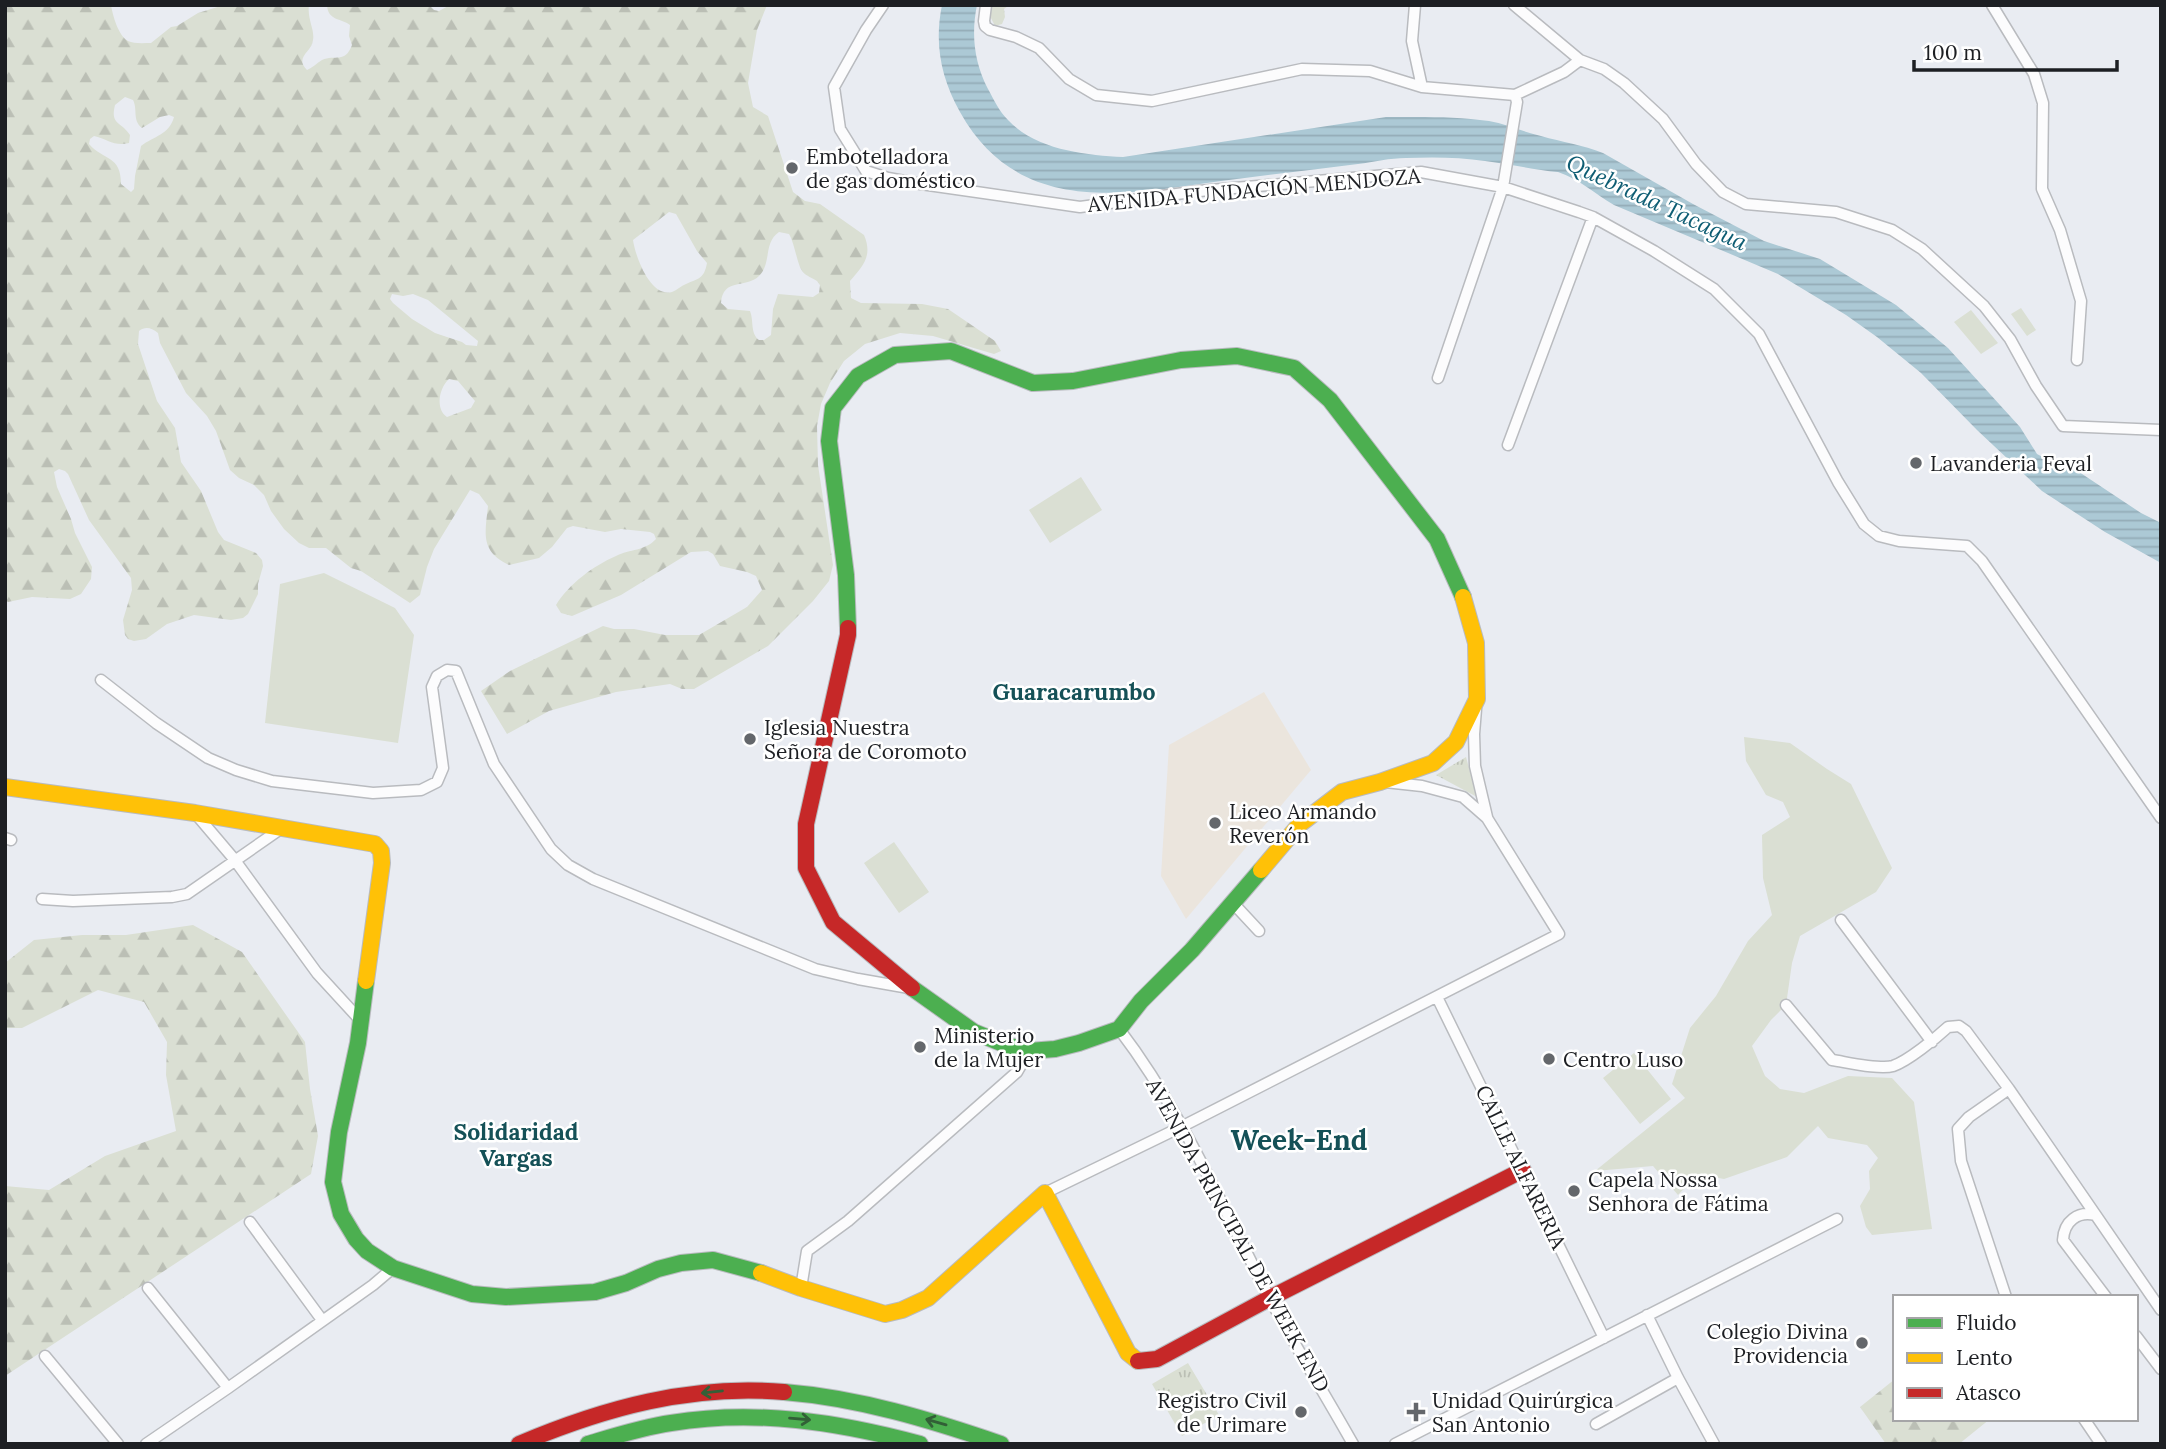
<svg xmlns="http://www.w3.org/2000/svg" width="2166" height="1449" viewBox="0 0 2166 1449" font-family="Lora,serif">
  <defs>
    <pattern id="forest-firs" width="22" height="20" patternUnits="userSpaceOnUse" patternTransform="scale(1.75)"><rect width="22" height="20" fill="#dadfd3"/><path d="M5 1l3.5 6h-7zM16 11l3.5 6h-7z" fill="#bbbfb5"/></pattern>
    <pattern id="park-tufts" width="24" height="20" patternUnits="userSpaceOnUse" patternTransform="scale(1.75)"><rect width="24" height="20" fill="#dadfd3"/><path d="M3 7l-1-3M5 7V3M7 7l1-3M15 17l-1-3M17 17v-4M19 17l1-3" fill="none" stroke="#bbbfb5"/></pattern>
    <pattern id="water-rules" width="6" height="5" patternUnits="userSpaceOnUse" patternTransform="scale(1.75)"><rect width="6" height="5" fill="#acc9d5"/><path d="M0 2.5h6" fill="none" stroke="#94acb7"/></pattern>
  </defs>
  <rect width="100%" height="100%" fill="#e9ecf2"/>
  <path fill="#ebe5dd" d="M1264,692L1311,770L1186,919L1161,876L1169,745Z"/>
  <path fill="#dadfd3" d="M2021,308L2036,330L2027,336L2011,314Z
    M1971,310L1998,343L1981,354L1954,322Z
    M1081,477L1102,510L1050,543L1029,510Z
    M324,573L395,608L414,635L398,743L265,723L280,584Z
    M1744,737L1790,743L1827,769L1851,784L1892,868L1876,892L1800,936L1792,963L1786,1005L1771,1020L1752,1046L1765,1076L1780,1089L1804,1093L1848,1076L1892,1078L1914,1102L1932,1229L1872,1235L1866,1227L1860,1206L1870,1189L1869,1171L1878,1158L1867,1145L1828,1138L1818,1126L1787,1157L1724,1179L1698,1174L1678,1195L1653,1166L1595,1171L1685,1098L1672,1084L1690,1028L1716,996L1748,941L1772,915L1763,878L1762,835L1790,817L1783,802L1766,795L1746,761Z
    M894,842L929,892L899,913L864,863Z
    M1634,1053L1671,1099L1640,1124L1603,1078Z"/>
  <path fill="url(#forest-firs)" fill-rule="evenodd" d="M5,5H111C113,16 118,35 128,41C134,44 144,43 151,43L171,27L177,26L198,13L224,5H309C307,19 315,30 313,40C312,52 294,57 307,70C312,68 317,63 322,60C335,54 345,64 352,45L349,36L350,25C341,18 328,21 327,5H429L434,10L439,11L450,5H767L757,30L748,83L753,107L768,116L793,192L805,201L820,204L864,235C873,256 863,266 850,281L851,298L861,303L922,304L948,309L995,341L1001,351L994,354L933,336L900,333L865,344L844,361L830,383L821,404L817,426L818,465L833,565L829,581L813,601L768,646L694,689H682L670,684L616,692L549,711L507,734L481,691L510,671L603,626L614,629H634L665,635H699L747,607L762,590L756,576L747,572L720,566L713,554L708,551L691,552L621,595L572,616L561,613L556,605C569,584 593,566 616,556C630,549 645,551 656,539L654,534L650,532L621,529L605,532L573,526L567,528L552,547L539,558L509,565C480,551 485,534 488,506L479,494L470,490L434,549L427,567L420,595L410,603L361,571L351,568L326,548H309L299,543L284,529L271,511L264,495L254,485L239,478L230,470L216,431L207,416L186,393L160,343L158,333C151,328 146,326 139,331L138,344L157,401L175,428L181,462L201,491L218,532L224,540L256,553L262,560L263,566L258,584V594L248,614L243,618L231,620L194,615L167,624L146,639L134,641L128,639L125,635L123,620L132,590L131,578L89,520L68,474L65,471L59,469L54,472L57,487L71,519L75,533L92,567L91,579L81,594L70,599L32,597L8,602L5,600ZM125,97L133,100C138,110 132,120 142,128L160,117L169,115L174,117C169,135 154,136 141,146L135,176L134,189L131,192L121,184C121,155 104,161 89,144L90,139L94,136C107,139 115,147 129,143L130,135C121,121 110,125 115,105ZM669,212L676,214L697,251L707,263C704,279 699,278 686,284C681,286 677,290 672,292C650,298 635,255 633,240ZM779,232L789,234C795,244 797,265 803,272C806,276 813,278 817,281L820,285L819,293L813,297L778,294L773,309L771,335L764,340H759C750,333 754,321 750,311L728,309L721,303C723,277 746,289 759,276C772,263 763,243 779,232ZM392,294L403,296L413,294L428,300L478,341L477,346L466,345L462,342L435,333L412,319L393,303L390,299ZM449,379L458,381L475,401L471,408L447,417C435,409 439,388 449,379Z
    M990,5H1009L1004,9L1005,17L1002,24L995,26L988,12Z
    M193,925L242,952L305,1042L310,1089L318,1136L311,1174L5,1376V1186L49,1190L105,1156L176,1131L166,1075L167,1042L144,1002L98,990L22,1028H5V963L34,940L82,935H126Z
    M1895,1379V1419H1990L1959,1444H1886L1860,1407Z"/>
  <path fill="url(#park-tufts)" d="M1466,757L1477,797L1436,775Z
    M1188,1363L1219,1415L1182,1436L1152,1384Z"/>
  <path fill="url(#water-rules)" d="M942,5H977C971,34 974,62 988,89C994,100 999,111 1008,120C1036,150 1085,155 1123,157L1386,117C1421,117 1455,116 1489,121C1507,124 1523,132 1541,136C1562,142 1583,145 1603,153L1693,204L1764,241L1820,259L1896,305L1948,348L2020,427L2037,454L2052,462L2067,464L2141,513L2161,523V563L2105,532L2042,491L1977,430L1921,373L1877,337L1846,315L1778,274L1614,205C1595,194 1579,179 1558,172C1534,170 1510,164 1485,161C1460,157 1431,157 1406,158C1390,158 1374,162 1358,164C1312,170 1267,175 1221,181C1123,195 1018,216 960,112C941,78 934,44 942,5Z"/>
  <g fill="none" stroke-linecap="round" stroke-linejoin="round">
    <g stroke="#b9bbbf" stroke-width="13">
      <path id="street" d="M883,5L866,30L834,87L840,129L866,171L888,178L921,184L1080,207L1199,191L1421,172L1503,187L1579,212L1593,217L1654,251L1714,289L1759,334L1838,482L1864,524L1879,536L1899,541L1967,546L1982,561L2161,818
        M986,5L984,21L985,26L990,30L1016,37L1039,48L1069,79L1096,95L1152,101L1302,69L1370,71L1422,87L1515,95L1564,72L1580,60L1604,69L1624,83L1663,119L1696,164L1723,192L1746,204L1836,212L1892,230L1922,249L1984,306L2010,339L2036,386L2063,426L2161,430
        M1415,5L1412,41L1422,87
        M1514,5L1580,60
        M1992,5L2034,74L2043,103L2042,189L2060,230L2081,301L2077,360
        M1438,378L1503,187L1517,102L1515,95
        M1508,445L1593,217
        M101,680L156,723L208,758L236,770L272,781L373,793L421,790L437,782L443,768L432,687L437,676L447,670L456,671L494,764L551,849L568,865L593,879L815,969L858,979L909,988
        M1476,709L1474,734L1475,766L1487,817
        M195,813L234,859L317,973L361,1021
        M5,838L11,840
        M1235,897L1232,902L1259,931
        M42,899L73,901L172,897L187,894L282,828
        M1841,920L1932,1042
        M1437,997L1604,1338
        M1786,1005L1832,1060C1846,1062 1880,1070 1893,1066C1908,1061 1936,1038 1948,1027L1959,1026L1966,1031L2009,1089
        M1119,1029C1181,1110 1221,1204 1268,1295C1294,1345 1325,1394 1353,1444
        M1045,1193L1183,1126L1559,934L1487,818L1463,797L1422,786L1385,782
        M2095,1215C2078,1211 2064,1221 2063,1240L2106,1297
        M250,1222L322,1320
        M148,1288L228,1388
        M801,1288L807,1251L848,1221L1017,1072L1029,1051
        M2006,1297L1961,1161L1958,1129L1969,1117L2009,1089L2161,1310
        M1647,1315L1678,1378L1714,1444
        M2136,1336L2161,1369
        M45,1356L118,1444
        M2084,1419L2101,1444
        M1596,1424L1678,1378
        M146,1444L228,1388L373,1285L393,1268
        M1395,1444L1837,1219"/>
    </g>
    <g stroke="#b9bbbf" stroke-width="18">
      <path id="fast" d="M951,351L1033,383L1073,381L1181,360L1237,356L1294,368L1330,400L1437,539L1463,597
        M848,628L846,575L829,441L833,408L858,376L895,355L951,351
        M366,981L358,1043L339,1132L333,1182L341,1214L356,1239L367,1251L393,1268L472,1294L506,1297L595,1292L626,1283L658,1269L681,1263L713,1260L761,1273
        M912,988L974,1032L1006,1045L1029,1051L1055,1049L1079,1043L1119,1029L1141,1001L1192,950L1261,870
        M784,1392C859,1398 931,1420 1001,1444
        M588,1444C615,1436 643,1427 671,1423C756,1409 838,1422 920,1444"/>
    </g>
    <g stroke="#b9bbbf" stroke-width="18">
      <path id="slow" d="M5,787L195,813L375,844L381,851L382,863L366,981
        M1261,870L1300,824L1342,792L1380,782L1433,763L1456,742L1477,699L1476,643L1463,597
        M761,1273L801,1288L885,1314L902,1310L928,1298L1045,1193L1128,1353L1138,1361"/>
    </g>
    <g stroke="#b9bbbf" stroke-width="18">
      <path id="jam" d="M848,628V635L806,824V868L833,922L912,988
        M1138,1361L1157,1359L1270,1298L1523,1170
        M519,1444C604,1408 691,1384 784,1392"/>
    </g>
    <use href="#street" stroke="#fcfcfd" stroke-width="10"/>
    <use href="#fast" stroke="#4caf50" stroke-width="16"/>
    <use href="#slow" stroke="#ffc107" stroke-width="16"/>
    <use href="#jam" stroke="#c62828" stroke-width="16"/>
  </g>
  <defs><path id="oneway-shaft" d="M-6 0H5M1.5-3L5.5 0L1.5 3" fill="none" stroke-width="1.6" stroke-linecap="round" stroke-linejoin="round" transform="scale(1.75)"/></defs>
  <g stroke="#326037">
    <use href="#oneway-shaft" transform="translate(712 1392) rotate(174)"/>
    <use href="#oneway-shaft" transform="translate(800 1419) rotate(5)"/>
    <use href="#oneway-shaft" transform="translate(936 1422) rotate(-164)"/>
  </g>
  <g fill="#64676b" stroke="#fff" stroke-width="2.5">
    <circle cx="792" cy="168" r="7"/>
    <circle cx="1916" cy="463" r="7"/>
    <circle cx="750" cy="739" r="7"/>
    <circle cx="1215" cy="823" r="7"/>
    <circle cx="920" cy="1047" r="7"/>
    <circle cx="1549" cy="1059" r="7"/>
    <circle cx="1574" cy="1191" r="7"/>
    <circle cx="1862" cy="1343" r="7"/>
    <circle cx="1301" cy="1412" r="7"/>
    <path d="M1412.5 1401.5h7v7h7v7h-7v7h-7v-7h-7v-7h7z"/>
  </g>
  <g text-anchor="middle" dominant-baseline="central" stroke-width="5" stroke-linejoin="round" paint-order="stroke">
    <g font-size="21" fill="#1d1f23" stroke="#fff" text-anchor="start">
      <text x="806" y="156">Embotelladora<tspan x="806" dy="24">de gas doméstico</tspan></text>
      <text x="1930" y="463">Lavanderia Feval</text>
      <text x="764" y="727">Iglesia Nuestra<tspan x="764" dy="24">Señora de Coromoto</tspan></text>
      <text x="1229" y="811">Liceo Armando<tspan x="1229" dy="24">Reverón</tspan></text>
      <text x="934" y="1035">Ministerio<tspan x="934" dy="24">de la Mujer</tspan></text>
      <text x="1563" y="1059">Centro Luso</text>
      <text x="1588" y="1179">Capela Nossa<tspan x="1588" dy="24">Senhora de Fátima</tspan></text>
      <text x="1848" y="1331" text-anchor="end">Colegio Divina<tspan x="1848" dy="24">Providencia</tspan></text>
      <text x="1287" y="1400" text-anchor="end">Registro Civil<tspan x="1287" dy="24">de Urimare</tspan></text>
      <text x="1432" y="1400">Unidad Quirúrgica<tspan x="1432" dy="24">San Antonio</tspan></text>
    </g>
    <g font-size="21" fill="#1d1f23" stroke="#fff">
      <text transform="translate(1254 190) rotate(-5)">AVENIDA FUNDACIÓN MENDOZA</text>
      <text transform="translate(1521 1167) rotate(64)">CALLE ALFARERIA</text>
      <text transform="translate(1238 1235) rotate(61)">AVENIDA PRINCIPAL DE WEEK END</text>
    </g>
    <g font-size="23" font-style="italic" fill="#0e5d73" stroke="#fff">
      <text transform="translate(1657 202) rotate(25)">Quebrada Tacagua</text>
    </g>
    <g font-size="23" font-weight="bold" fill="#155157" stroke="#fff">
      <text x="1074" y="691">Guaracarumbo</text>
      <text x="516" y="1131">Solidaridad<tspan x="516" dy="26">Vargas</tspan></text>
    </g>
    <g font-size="28" font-weight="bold" fill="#155157" stroke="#fff">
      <text x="1299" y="1140">Week-End</text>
    </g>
  </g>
  <rect width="2166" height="1449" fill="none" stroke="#1d1f23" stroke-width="14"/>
  <rect x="1893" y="1295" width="245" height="126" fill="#ffffff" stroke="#a5a5a7" stroke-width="2"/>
  <rect x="1907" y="1318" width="35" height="10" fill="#4caf50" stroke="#a5a5a7" stroke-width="2"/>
  <text x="1956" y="1330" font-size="21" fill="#1d1f23">Fluido</text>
  <rect x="1907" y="1353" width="35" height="10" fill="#ffc107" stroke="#a5a5a7" stroke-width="2"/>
  <text x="1956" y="1365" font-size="21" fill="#1d1f23">Lento</text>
  <rect x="1907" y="1388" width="35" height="10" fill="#c62828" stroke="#a5a5a7" stroke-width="2"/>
  <text x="1956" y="1400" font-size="21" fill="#1d1f23">Atasco</text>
  <path d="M1914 60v10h203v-10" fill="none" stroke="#1d1f23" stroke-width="3.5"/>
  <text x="1924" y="60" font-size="21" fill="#1d1f23" stroke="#ffffff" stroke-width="5" paint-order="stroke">100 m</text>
</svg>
